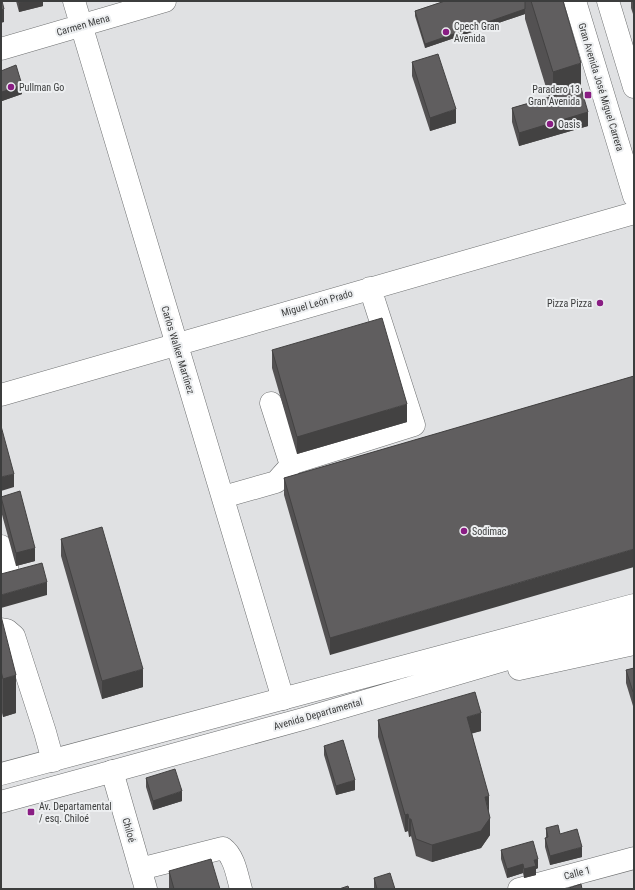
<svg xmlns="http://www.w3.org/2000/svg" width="635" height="890" viewBox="0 0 635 890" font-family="'Roboto Condensed',sans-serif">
  <rect width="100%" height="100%" fill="#e0e1e3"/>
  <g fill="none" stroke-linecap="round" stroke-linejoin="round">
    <g stroke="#6d6f70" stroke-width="23">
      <path id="minor" d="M74,1L283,699
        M1,49L165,1
        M1,395L634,213
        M271,403L289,459L293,463L414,425L370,288
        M223,497L276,482L293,463
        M1,546L10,579
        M1,629L7,630L14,636L45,732L53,761
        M112,771L146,889
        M140,869L223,848C235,857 237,876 241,889
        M519,889L634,858"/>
    </g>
    <g stroke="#6d6f70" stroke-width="23">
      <path id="major" d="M575,1L634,196
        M608,1L634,87
        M519,669L634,644
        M1,774L634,605
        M1,802L303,719L634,622"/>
    </g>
    <use href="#minor" stroke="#fff" stroke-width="22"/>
    <use href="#major" stroke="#fff" stroke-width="22"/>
  </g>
  <path fill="#535152" d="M16,1H43V6L19,12Z
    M445,1H563L581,88L588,126L519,146L512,122V108L549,97L525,19V14L425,48L415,16V11Z
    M631,1H634V17L631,8Z
    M412,62L456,123L430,131L412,76Z
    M1,71L22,94L2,101L1,98Z
    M272,350L407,422L297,454L272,368Z
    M634,376L330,655L284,495V478Z
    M1,497L35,561L16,566L1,511Z
    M61,539L143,687L102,699L61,556Z
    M1,616L16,713L3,717L1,709Z
    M634,668V705L633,706L626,683V670Z
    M378,720L481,731L472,733L489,813L490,835L481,848L432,862L416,856L411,836L409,837L408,831L405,832L378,737Z
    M324,746L355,790L336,795L324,755Z
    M146,778L182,801L153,810L146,787Z
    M546,828L560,834L582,857L550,865L545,847V838H546Z
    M501,850L538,868L536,869V875L524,878L523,873L507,878L501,859Z
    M169,871L220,889H169Z
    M374,878L395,889H374Z"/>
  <path fill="#434242" d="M27,1H43V6L19,12V3Z
    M4,9V22L1,23V10Z
    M525,9V14L425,48V44Z
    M581,63V101L553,110V72Z
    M22,85V94L2,101V92Z
    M456,109V123L430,131V118Z
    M588,112V126L519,146V133Z
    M407,404V422L297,454V437Z
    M14,474V487L1,491V477Z
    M35,548V561L16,566V553Z
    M634,549V567L330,655V638Z
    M47,582V595L1,608V595Z
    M143,669V687L102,699V681Z
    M16,675V713L3,717V679Z
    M633,692H634V705L633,706Z
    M481,713V731L467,735V717Z
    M355,780V790L336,795V786Z
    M182,791V801L153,810V801Z
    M489,796V813L485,797Z
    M408,814V831L405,832V815Z
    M490,818V835L481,848L432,862V845Z
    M409,819H411V836L409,837Z
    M582,847V857L550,865V856Z
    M538,859V868L536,869V875L524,878V869L534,860Z
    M523,864V873L507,878V869Z"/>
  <path fill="#605e5f" stroke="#434242" d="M1,1H2L4,9L1,10Z
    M18,1H27L19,3Z
    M445,1H525V9L425,44L415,11Z
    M531,1H563L581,63L553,72Z
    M438,54L456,109L430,118L412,62Z
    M16,65L22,85L2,92L1,89V71Z
    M581,88L588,112L519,133L512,108Z
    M382,318L407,404L297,437L272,350Z
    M634,376V549L330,638L284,478Z
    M1,426L14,474L1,477Z
    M20,491L35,548L16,553L1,497Z
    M102,527L143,669L102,681L61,539Z
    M42,563L47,582L1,595V574Z
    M1,616L16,675L3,679L1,671Z
    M634,668V692H633L626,670Z
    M475,692L481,713L467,717L489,796L485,797L490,818L481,831L432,845L416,839L411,819H409L408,814L405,815L378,720Z
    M343,740L355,780L336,786L324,746Z
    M175,769L182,791L153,801L146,778Z
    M558,825L560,834L577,829L582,847L550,856L545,838L548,837L546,828Z
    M533,841L538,859L534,860L536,866L524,869L523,864L507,869L501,850Z
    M211,859L220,889H174L169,871Z
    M390,873L395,889H377L374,878Z
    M581,884L582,889H566Z
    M348,886L349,889H339Z"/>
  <g fill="#891d83" stroke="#edeff1" stroke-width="1.5">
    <circle cx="446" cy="32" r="4"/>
    <circle cx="11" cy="87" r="4"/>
    <rect x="584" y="91" width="8" height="8" rx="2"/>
    <circle cx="550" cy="124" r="4"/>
    <circle cx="600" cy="303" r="4"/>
    <circle cx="464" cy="531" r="4"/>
    <rect x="27" y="808" width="8" height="8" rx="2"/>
  </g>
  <g text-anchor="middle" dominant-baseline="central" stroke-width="4" stroke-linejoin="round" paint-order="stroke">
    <g font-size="10" fill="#3c3d3d" stroke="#edeff1">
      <text transform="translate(83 25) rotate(-16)">Carmen Mena</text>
      <text transform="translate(601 87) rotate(73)">Gran Avenida José Miguel Carrera</text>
      <text transform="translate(317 303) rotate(-16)">Miguel León Prado</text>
      <text transform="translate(178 350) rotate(73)">Carlos Walker Martínez</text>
      <text transform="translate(318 714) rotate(-16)">Avenida Departamental</text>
      <text transform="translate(129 830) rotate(74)">Chiloé</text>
      <text transform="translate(577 873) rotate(-15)">Calle 1</text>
    </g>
    <g font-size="10" fill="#3c3d3d" stroke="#edeff1" text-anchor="start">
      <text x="454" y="26">Cpech Gran<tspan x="454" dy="12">Avenida</tspan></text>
      <text x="19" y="87">Pullman Go</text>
      <text x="580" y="89" text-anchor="end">Paradero 13<tspan x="580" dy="12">Gran Avenida</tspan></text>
      <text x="558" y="124">Oasis</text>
      <text x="592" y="303" text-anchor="end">Pizza Pizza</text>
      <text x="472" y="531">Sodimac</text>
      <text x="39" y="806">Av. Departamental<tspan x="39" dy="12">/ esq. Chiloé</tspan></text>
    </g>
  </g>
  <rect width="635" height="890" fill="none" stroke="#3c3d3d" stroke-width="4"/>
</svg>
